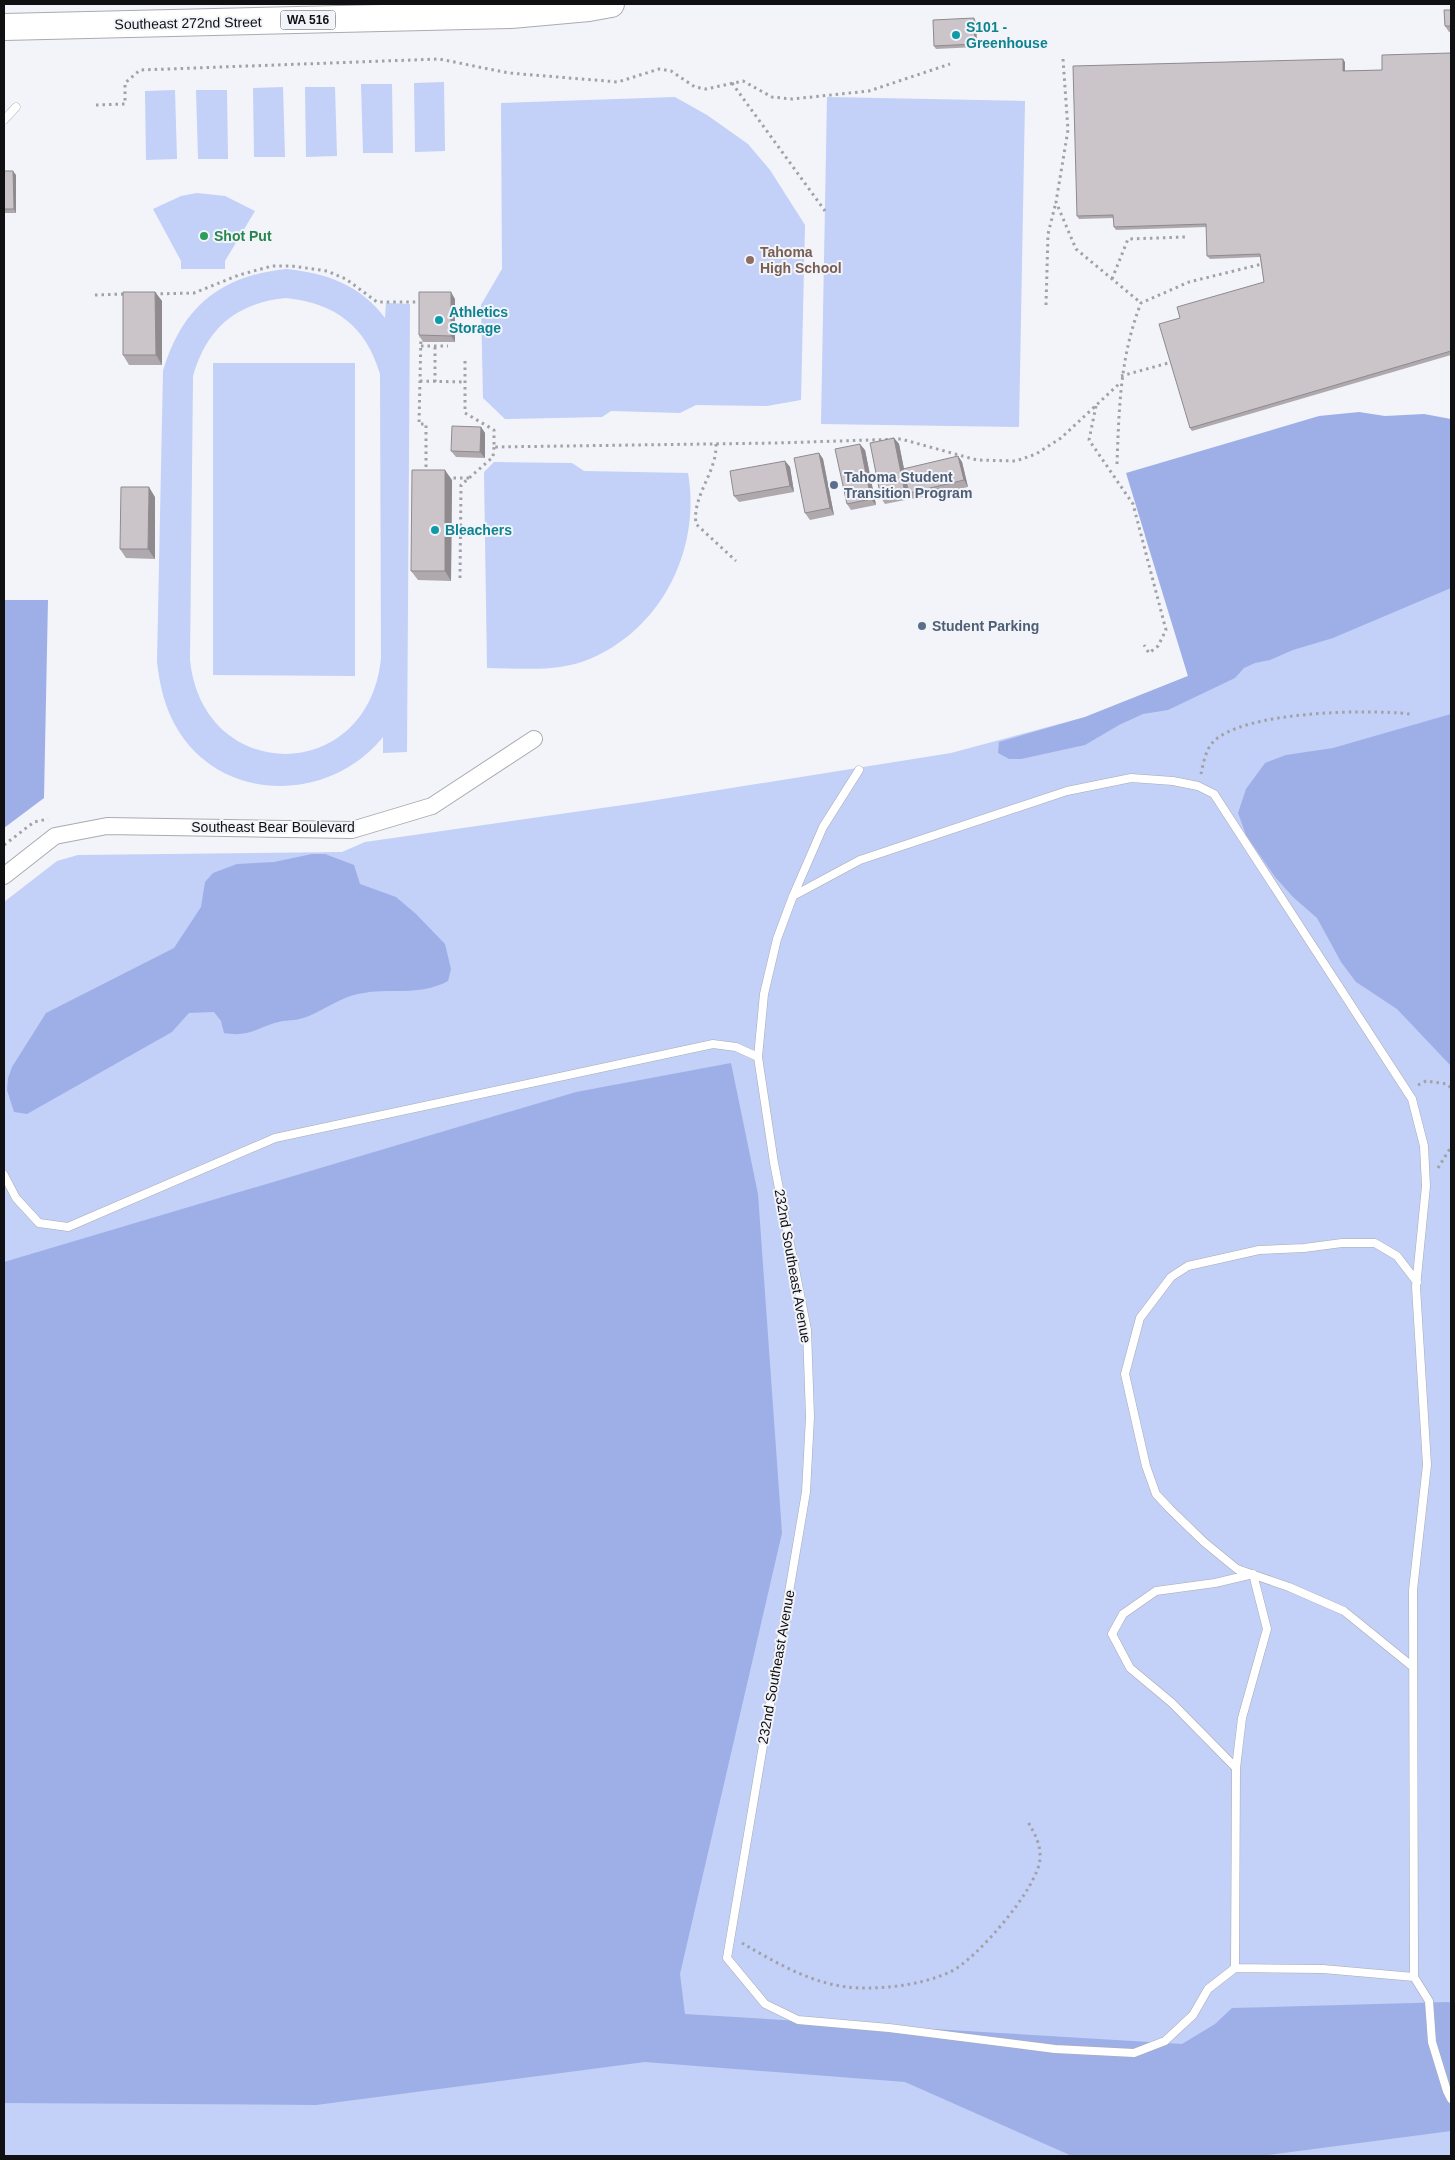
<svg xmlns="http://www.w3.org/2000/svg" width="1455" height="2160" viewBox="0 0 1455 2160" font-family="Arial,sans-serif">
  <rect width="100%" height="100%" fill="#f2f4fa"/>
  <path fill="#c3d0f7" fill-rule="evenodd" d="M444,82L445,151L415,152L414,83Z
    M361,84H392L393,153H363Z
    M283,87L285,157H254L253,88Z
    M305,87H335L337,156L306,157Z
    M175,90L177,159L146,160L145,91Z
    M196,90H227L228,159H198Z
    M675,97L707,115L748,144L770,170L805,225L801,400L767,406L696,405L680,413L611,411L602,417L505,419L483,398L481,305L502,269L501,103Z
    M827,97L1025,101L1019,427L821,424Z
    M197,193L225,196L255,211L225,261V269H181V261L153,209L181,196Z
    M286,269C327,273 360,285 385,318L386,303L410,304L407,752L383,753V737C331,802 224,805 178,730C165,709 160,687 157,662L163,371C182,307 220,276 286,269ZM286,298C335,303 366,326 380,374L381,658C369,785 203,786 190,660L193,376C207,328 236,303 286,298Z
    M213,363H355V676L213,675Z
    M1451,453V2156H4V902L57,861L78,855L342,852L365,842L644,802L951,753L1085,717L1188,676L1145,536Z
    M494,462L572,463L584,471L688,473C701,548 663,627 592,658C559,673 522,668 487,668L484,472Z"/>
  <path fill="#9eafe7" d="M1359,412L1385,416L1424,414L1451,419V588L1333,638L1293,650L1270,660L1255,663L1244,668L1235,678L1168,710L1143,714L1119,725L1085,745L1021,759H1009L998,753L999,742L1085,717L1188,676L1126,473L1319,416Z
    M4,600H48L44,798L4,828Z
    M1451,714V1066L1397,1009L1356,982L1341,962L1317,918L1293,897L1275,877L1246,835L1238,813L1246,789L1265,763L1286,755L1333,748Z
    M312,854H325L354,865L360,884L396,897L416,914L445,944L451,969L448,981C419,997 389,987 358,994C342,997 325,1009 309,1016C300,1020 293,1020 283,1021C260,1025 251,1038 224,1033L221,1021L214,1012L189,1013L172,1032L27,1114L14,1112L7,1090L8,1078L12,1067L46,1013L174,948L201,907L205,882L213,873L237,864L274,862Z
    M731,1063L758,1194L782,1533L680,1974L685,2014L1182,2044L1215,2024L1232,2008L1448,2002L1451,2003V2131L1260,2156H1072L905,2082L645,2062L316,2105L4,2103V1262L576,1092Z"/>
  <g fill="none" stroke-linecap="round" stroke-linejoin="round">
    <g stroke="#a9abb0" stroke-width="9">
      <path id="service" d="M4,120L16,107
        M859,770L823,827L793,896L777,939L764,994L758,1057L774,1163L807,1330L810,1417L806,1492L727,1958L765,2004L798,2020L889,2028L1055,2049L1134,2053L1165,2041L1193,2015L1208,1989L1235,1968L1323,1969L1414,1977L1429,2001L1432,2042L1447,2091L1451,2099
        M793,896L860,860L1067,791L1131,778L1173,781L1198,786L1214,794L1412,1099L1424,1146L1426,1186L1416,1287L1427,1465L1413,1590L1414,1977
        M4,1175L16,1198L39,1223L68,1227L275,1138L713,1044L736,1047L758,1057
        M1253,1574L1267,1629L1242,1718L1236,1768L1172,1703L1130,1668L1112,1634L1123,1614L1156,1591L1215,1583Z
        M1413,1667L1344,1611L1289,1587L1237,1569L1204,1542L1170,1509L1156,1494L1146,1466L1125,1374L1140,1318L1171,1277L1188,1266L1259,1250L1304,1248L1342,1243H1375L1397,1256L1417,1282
        M1235,1968L1236,1768"/>
    </g>
    <g stroke="#a9abb0" stroke-width="18">
      <path id="minor" d="M4,876L55,836L107,826L352,830L432,806L534,739"/>
    </g>
    <g stroke="#a9abb0" stroke-width="28">
      <path id="primary" d="M4,27L511,15L589,8L611,4"/>
    </g>
    <path stroke="#a1a2a7" stroke-width="3" stroke-dasharray="2.5 4" stroke-linecap="butt" d="M1063,59L1068,130L1056,202L1076,249L1141,303
      M732,83L825,211
      M96,105L125,104V83L140,70L439,59L509,73L618,82L659,69L671,71L695,87L706,89L743,81L772,97L792,99L869,91L950,64
      M1112,279L1128,239L1185,237
      M154,294L194,293L239,275L272,266H292L327,271L346,279L377,302H421V304
      M95,295L125,294
      M1046,305L1048,234L1056,202
      M421,335L419,424H426V472
      M421,346H448
      M465,361V413L494,430V447L777,443L901,439L977,460L1016,461L1036,454L1061,438L1120,383
      M1121,376L1172,362
      M420,381L465,382
      M435,382V346
      M1096,406L1089,440L1133,504L1166,630L1158,646L1149,653L1144,645
      M716,444C717,473 692,495 696,524L736,561
      M1117,464C1119,409 1120,356 1141,303L1189,282L1262,264
      M447,478H469
      M460,578L461,485L493,457L494,447
      M1201,774C1203,764 1206,749 1213,742C1243,711 1368,709 1410,714
      M4,845L34,822L48,819
      M1418,1085L1426,1081L1447,1084L1451,1088
      M1438,1168L1451,1147
      M742,1943C778,1964 820,1989 865,1988C893,1988 923,1984 950,1972C976,1960 1038,1888 1040,1859C1041,1843 1034,1833 1027,1820"/>
    <use href="#service" stroke="#fff" stroke-width="8"/>
    <use href="#minor" stroke="#fff" stroke-width="16"/>
    <use href="#primary" stroke="#fff" stroke-width="26"/>
  </g>
  <path fill="#afa9ad" d="M1451,10V32H1449L1445,26Z
    M976,22L977,47L936,49L934,46Z
    M1451,53V355L1192,431L1190,428L1180,318L1264,282L1260,257L1210,259L1207,256V227L1116,230L1114,227V218L1079,219L1077,216L1345,62V71L1382,70Z
    M4,171L16,175V213H4Z
    M155,292L162,301V365H129L123,355Z
    M455,299V342H423L419,335Z
    M481,427L485,433V458L456,457L451,451Z
    M894,438L899,444L904,469L958,456L962,462L968,487L913,499L908,491L910,499L885,504L881,498Z
    M865,450L876,505L851,510L847,504Z
    M819,453L823,459L834,515L810,520L805,513Z
    M785,461L790,467L794,492L739,502L734,496Z
    M452,480L451,581L418,580L411,571Z
    M155,497V559L126,558L120,549Z"/>
  <path fill="#8e8a8d" d="M974,18L976,22L977,47L975,44Z
    M1343,59L1345,62V74L1343,71Z
    M13,171L16,175V213L14,209Z
    M155,292L162,301V365L156,355Z
    M451,292L455,299V342L451,336Z
    M481,427L485,433V458L480,452Z
    M894,438L899,444L910,499L905,493Z
    M860,444L865,450L876,505L871,499Z
    M819,453L823,459L834,515L830,508Z
    M958,456L962,462L968,487L964,480Z
    M785,461L790,467L794,492L790,486Z
    M445,470L452,480L451,581L445,571Z
    M149,487L155,497V559L148,549Z"/>
  <path fill="#cbc5c9" stroke="#8e8a8d" d="M1444,10H1451V26H1445Z
    M974,18L975,44L934,46L933,20Z
    M1451,53V351L1190,428L1159,324L1180,318L1177,307L1264,282L1260,254L1207,256L1206,224L1114,227L1113,215L1077,216L1073,66L1343,59V71L1382,70V55Z
    M4,171H13L14,209H4Z
    M123,292H155L156,355H123Z
    M419,292H451V336L419,335Z
    M452,426L481,427L480,452L451,451Z
    M894,438L905,493L881,498L870,443Z
    M860,444L871,499L847,504L835,449Z
    M819,453L830,508L805,513L794,458Z
    M958,456L964,480L909,493L903,469Z
    M785,461L790,486L734,496L730,471Z
    M412,470H445V571H411Z
    M121,487H149L148,549H120Z"/>
  <g fill="#0f9aa8" stroke="#f2f4fa" stroke-width="2">
    <circle cx="956" cy="35" r="5"/>
    <circle cx="439" cy="320" r="5"/>
    <circle cx="435" cy="530" r="5"/>
  </g>
  <circle fill="#2e9e5b" stroke="#f2f4fa" stroke-width="2" cx="204" cy="236" r="5"/>
  <circle fill="#8d6e63" stroke="#f2f4fa" stroke-width="2" cx="750" cy="260" r="5"/>
  <g fill="#5c6f8a" stroke="#f2f4fa" stroke-width="2">
    <circle cx="834" cy="485" r="5"/>
    <circle cx="922" cy="626" r="5"/>
  </g>
  <g text-anchor="middle" dominant-baseline="central" stroke-width="4" stroke-linejoin="round" paint-order="stroke">
    <rect fill="#f2f4fa" stroke="#545458" stroke-width="1" x="280.5" y="10.5" width="55" height="19" rx="4"/>
    <g font-size="12" font-weight="bold" fill="#101012">
      <text x="308" y="20">WA 516</text>
    </g>
    <g font-size="14" fill="#101012" stroke="#f2f4fa">
      <text transform="translate(188 23) rotate(-1)">Southeast 272nd Street</text>
      <text x="273" y="827">Southeast Bear Boulevard</text>
      <text transform="translate(793 1266) rotate(80)">232nd Southeast Avenue</text>
      <text transform="translate(776 1667) rotate(-80)">232nd Southeast Avenue</text>
    </g>
    <g font-size="14" font-weight="bold" fill="#0d838f" stroke="#f2f4fa" text-anchor="start">
      <text x="966" y="27">S101 -<tspan x="966" dy="16">Greenhouse</tspan></text>
      <text x="449" y="312">Athletics<tspan x="449" dy="16">Storage</tspan></text>
      <text x="445" y="530">Bleachers</text>
    </g>
    <g font-size="14" font-weight="bold" fill="#27864d" stroke="#f2f4fa" text-anchor="start">
      <text x="214" y="236">Shot Put</text>
    </g>
    <g font-size="14" font-weight="bold" fill="#785e54" stroke="#f2f4fa" text-anchor="start">
      <text x="760" y="252">Tahoma<tspan x="760" dy="16">High School</tspan></text>
    </g>
    <g font-size="14" font-weight="bold" fill="#4e5e75" stroke="#f2f4fa" text-anchor="start">
      <text x="844" y="477">Tahoma Student<tspan x="844" dy="16">Transition Program</tspan></text>
      <text x="932" y="626">Student Parking</text>
    </g>
  </g>
  <rect width="1455" height="2160" fill="none" stroke="#101012" stroke-width="10"/>
</svg>
